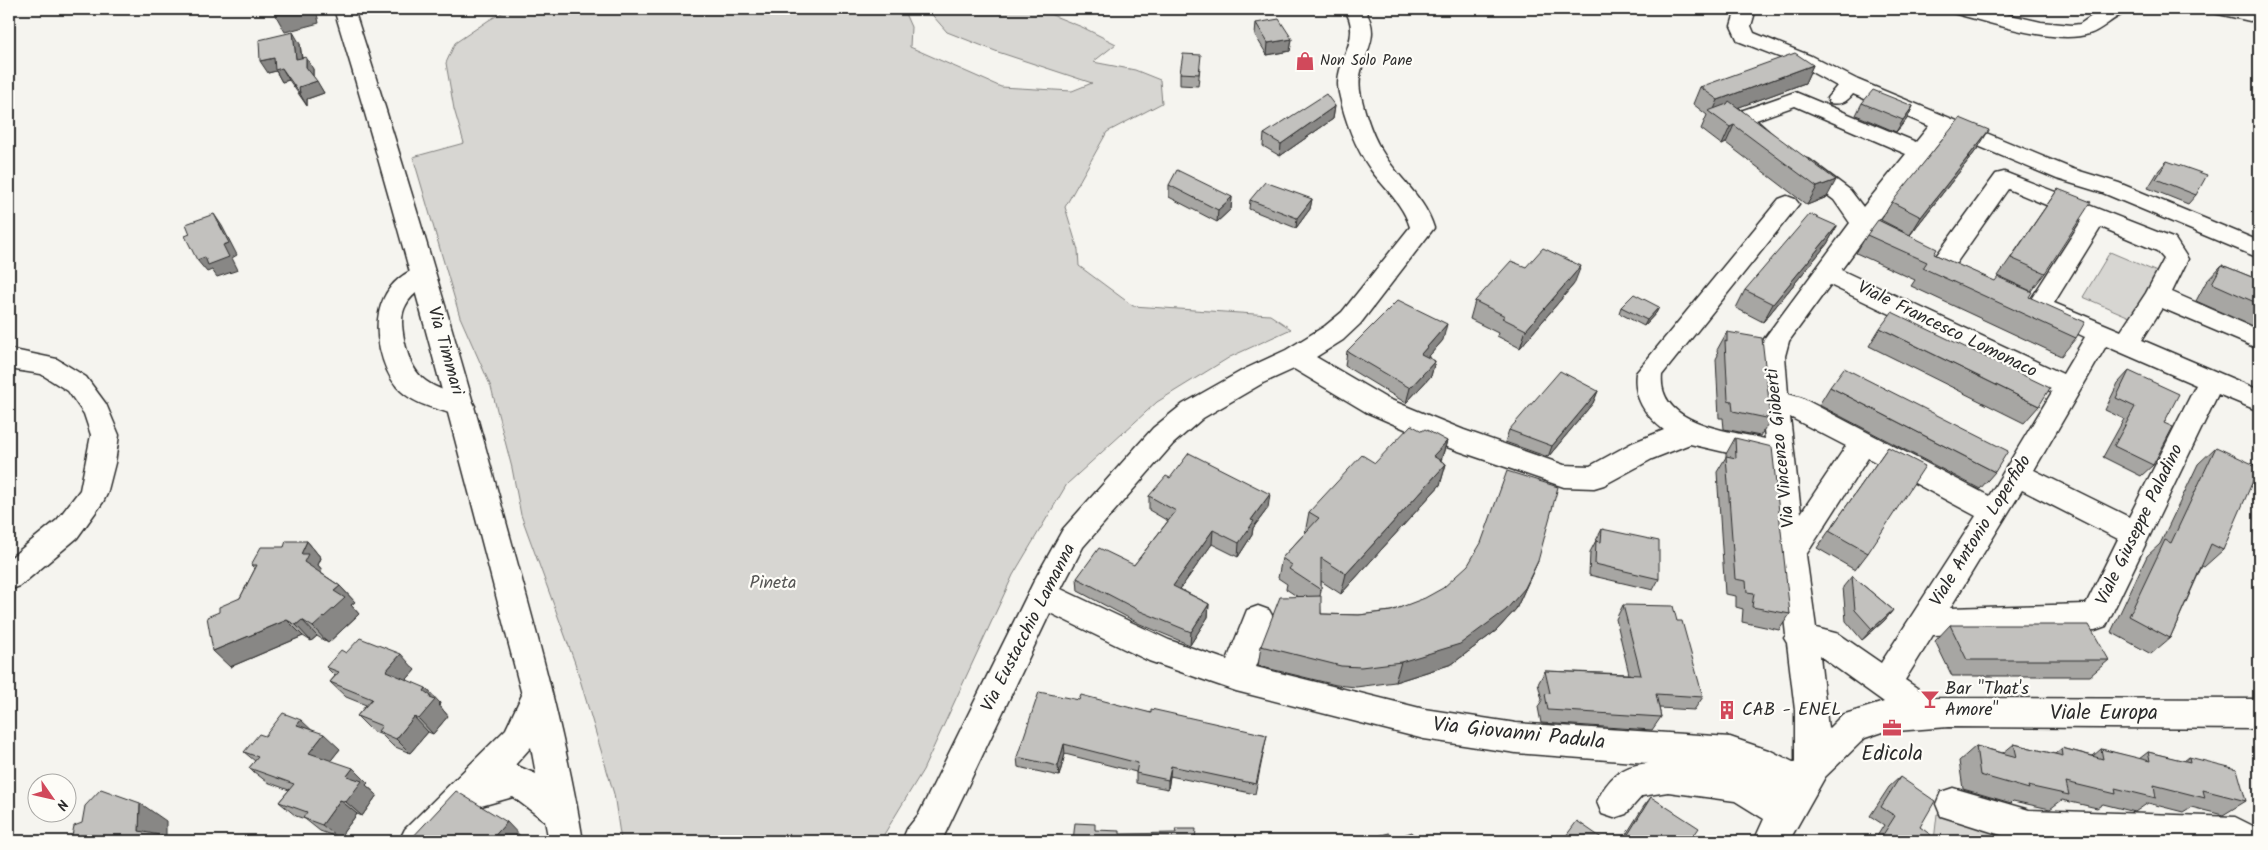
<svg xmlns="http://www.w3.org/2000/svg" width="2268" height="850" viewBox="0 0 2268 850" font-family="Kalam,sans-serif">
  <rect width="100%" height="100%" fill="#f5f4ef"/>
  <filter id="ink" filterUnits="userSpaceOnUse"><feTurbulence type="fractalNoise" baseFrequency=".02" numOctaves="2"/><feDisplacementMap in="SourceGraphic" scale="10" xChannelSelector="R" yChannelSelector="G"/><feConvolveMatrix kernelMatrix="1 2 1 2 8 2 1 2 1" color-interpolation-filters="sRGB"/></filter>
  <g filter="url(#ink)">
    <path fill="#d7d6d2" stroke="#81807e" d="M509,9H903L911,27L910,47L1001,87L1072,91L1092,83L998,52L947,32L927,9H1037L1082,27L1116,44L1093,62L1135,70L1160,80L1162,103L1107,132L1065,207L1078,250L1079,266L1133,306L1270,315L1291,329L1230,357L1157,402L1067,484L1013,575L923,770L880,841H621L614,794L575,663L521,515L512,468L491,387L460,317L413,157L464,143L454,109L446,63L455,43L489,20Z
      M2110,252L2157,272L2132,318L2083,297Z
      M1937,814L2014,835L2167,841H1934Z"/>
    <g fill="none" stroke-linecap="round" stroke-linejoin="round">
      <g stroke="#2b2b2b" stroke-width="3">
        <path id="minor" d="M1344,9H1364C1387,42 1352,60 1361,96C1366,117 1373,138 1385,156C1401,181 1425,198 1434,228L1360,324L1343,340L1316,357L1386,398L1464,430L1564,465L1590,466L1632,443L1664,430C1645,415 1633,398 1636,373L1779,199L1787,196L1795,199L1799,204L1795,209L1662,375C1657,425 1730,431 1765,439C1762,406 1754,371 1764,339L1850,223L1834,200L1794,170L1791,165L1794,160L1802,158L1810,160L1850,190L1863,207L1906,154L1795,106L1756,120L1774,136L1771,141C1756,145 1738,132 1729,119L1732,114L1795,92L1916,142L1929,126L1853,94C1846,102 1842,105 1830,103L1827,98L1837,86L1797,64L1738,41L1731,26L1736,9H1756L1751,26L1754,33L1811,56L1858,80L2073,169L2119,183L2259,241V258L2103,193L2057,179L1947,133L1878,221L1913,238L1916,244L1913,250C1896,254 1881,242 1867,235L1841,270L2063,374L2085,337L2040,316L2030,313L2026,307L2082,220L2008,189L1952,269L1943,271L1934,269L1931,263L1996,174L2004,172L2175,239L2188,259L2172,292L2259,330V349L2162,308L2142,340L2259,390V411L2218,394L2106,626L2095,630L1933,635L1905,680L1932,698L2259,699V729L1948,727L1883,732L1865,738L1825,777L1789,841H1754L1764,819L1735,801L1668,792L1642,796L1626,814L1614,818L1602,814L1597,802C1608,777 1622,766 1648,763L1516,753L1424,739L1236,691L1149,661L1050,613L943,838L941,841H902L907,829L919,814L1034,581L1063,529L1153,428L1183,404L1245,369L1286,350L1325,326L1342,312L1410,227C1403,204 1385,189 1371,170C1355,147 1345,121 1339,93C1332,61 1365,40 1344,9ZM2101,227L2157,251L2164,259L2146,293L2121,331L2054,303ZM1830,285L2052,392L1989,496L1802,398L1788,394L1785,356L1789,341ZM2106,346L2196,385L2129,517L2034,470ZM1294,369L1366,412L1444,446L1564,487L1594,488L1604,485L1652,459L1690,444L1767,462L1786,635L1784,638L1787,643L1795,710V763L1771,751L1730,737L1516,723L1424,709L1256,667L1274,619L1269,610L1258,606L1247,610L1227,660L1169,640L1061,589L1083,547L1173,444L1203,418L1263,383ZM1790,417L1846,446L1801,513ZM1868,458L1976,516L1881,663L1839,634L1816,628L1806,555ZM2022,490L2118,539L2086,604L1950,608ZM1820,656L1884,702L1842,715L1828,729Z
          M1950,9H1984L2041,22L2072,25L2080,24L2102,9H2128L2125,13C2112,18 2102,30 2089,34C2055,45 1988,22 1953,13Z
          M2211,9H2259V18L2250,21L2214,13Z
          M423,266L432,269L435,275C428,287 412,292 406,305C400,315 402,328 404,339C413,384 431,386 471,399L475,406L471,413C458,417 449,413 437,409C422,405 408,399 397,387C388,376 383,362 380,349C372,312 384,278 423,266Z
          M1953,788L2029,810L2235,817L2259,829V841H2020L1941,816L1936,804L1941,792Z"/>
      </g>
      <g stroke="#2b2b2b" stroke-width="3">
        <path id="major" d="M334,9H354C406,171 455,335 500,500C531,613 564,725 583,841H549L545,821L513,797L474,808L441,841H399L405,829L506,729L522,695C462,465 403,236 334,9ZM531,747L536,774L515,765Z
          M9,349L57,359L86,377L106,404L119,435L115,463L107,494L103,502L77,538L20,586L9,590V559L57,520L80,490L91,435L84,414L68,391L41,374L9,369Z"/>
      </g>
      <use href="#minor" fill="#fdfcf7" fill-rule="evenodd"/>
      <use href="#major" fill="#fdfcf7" fill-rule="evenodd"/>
    </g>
    <path fill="#a7a6a3" stroke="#2b2b2b" d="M1256,23L1292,39L1290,51L1267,55L1255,35Z
      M300,44L302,58L313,69V76L324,93L307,99V106L289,80L282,82L276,71L268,73Z
      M1813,65L1805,83L1739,107L1827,197L1807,205L1726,143L1722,145L1701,129L1707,115L1693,104L1700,87Z
      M1200,67L1198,86L1180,85V73Z
      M1862,103L1913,106L1907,119L1896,132L1856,115Z
      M1335,106L1333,119L1280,156L1263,146L1264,134Z
      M1978,148L1910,235L1881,220L1892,202Z
      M2167,161L2196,195L2188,204L2148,188L2159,170Z
      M1169,185L1232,197L1231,209L1217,222L1169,197Z
      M2058,189L2045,273L2031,291L1998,276Z
      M1312,199L1310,209L1296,228L1249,209L1250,200Z
      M1837,226L1827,244L1763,322L1736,308L1745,290Z
      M1867,235L1934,254L2029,297L2076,338L2061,356L1911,286L1915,280L1856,253Z
      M2222,265L2259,280V329L2196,301L2206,282Z
      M1526,267L1574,284L1520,348L1497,336L1498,333L1470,319L1475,301Z
      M1621,307H1659L1656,313L1644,326L1619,313Z
      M1880,328L2039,406L2024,423L1869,346Z
      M1727,332L1771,419L1760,436L1724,429L1723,418H1719L1716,359L1718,355L1717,350Z
      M1443,340L1428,357L1435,361L1431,376L1406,403L1345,366L1347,351Z
      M2129,371L2164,423L2153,465L2141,476L2103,457L2124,419L2105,410L2118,383Z
      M1830,387L1995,472L1980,489L1819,405Z
      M1598,391L1593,403L1548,457L1505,442L1509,430Z
      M1422,431L1447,441L1441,461L1446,464L1440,485L1341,594L1321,581V590L1320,596L1321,614L1359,615L1391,611L1538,561L1516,609L1497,630L1452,664L1395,682L1356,687L1336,685L1258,666L1261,646L1298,597L1286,589L1287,584L1278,578L1282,558L1305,533L1309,512L1375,463Z
      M1735,438L1790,614L1779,630L1742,622L1743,609L1736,607V596L1725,594L1717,472L1726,457V454Z
      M1888,447L1868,553L1855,570L1817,548Z
      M2216,447L2223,550L2204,567L2202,566L2170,638L2151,654L2111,632L2147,556L2160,544L2198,464Z
      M1170,478L1268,508L1253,528L1252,535L1238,557L1212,544L1180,589L1209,604L1208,617L1190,645L1140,624L1078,591L1077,578L1134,565L1168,521L1149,510V496Z
      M1602,529L1659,579L1653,590L1589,575L1590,552Z
      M307,541L321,558L318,565L322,570L321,573L340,586L355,602L351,605L359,614L328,643L317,636L311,641L303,636L230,667L219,612L240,598L255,569L251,565L284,547Z
      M1852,576L1893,610L1884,621L1862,640L1846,621L1843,587Z
      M1623,605L1677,621L1703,697L1694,710L1659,708L1661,717L1652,730L1541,723L1538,707L1542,700L1538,684L1545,671L1629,674L1616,619Z
      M1950,625L2109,660L2090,676H1952L1935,641Z
      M346,653L415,670L406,680L440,703L439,705L448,716L433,734L428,732L410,753L393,746L382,735L372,731L357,716L366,705L346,697L330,682L335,676L326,667Z
      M1079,700L1151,713L1267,735L1255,794L1170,776L1168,789L1136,783V772L1065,754L1059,776L1018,767L1017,757Z
      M312,730L340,749L330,761L368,783L366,785L377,795L362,816L357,814L339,838L320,831L305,819L296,816L279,802L289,790L267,782L249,768L255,761L244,752L265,736Z
      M2014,744L2055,754L2062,748L2093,756L2101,749L2139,759L2148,752L2184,761L2189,757L2246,801L2223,815L2191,807L2183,812L2148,803L2135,812L2103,804L2097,808L2062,800L2050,809L2013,801L2011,803L1963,789L1959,761L1976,746L2003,753Z
      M1900,777L1920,827L1927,841H1874L1884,825L1870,816L1889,787Z
      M1651,797L1690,841H1622L1644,806Z"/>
    <path fill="#888785" stroke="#2b2b2b" d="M296,9H316L319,23L285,32L275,14Z
      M293,32L300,44L303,71L296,59Z
      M1292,39L1290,51L1267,55L1268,43Z
      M306,57L313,69V79L306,67Z
      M274,58L282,68L289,80L282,82L276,71L268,73L260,61Z
      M1813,65L1805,83L1715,116L1712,114L1718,100Z
      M317,81L324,93L307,99V106L300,94L299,87Z
      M1335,106L1333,119L1280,156L1281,144Z
      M1913,106L1907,119L1896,132L1903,120Z
      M1734,125L1726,143L1722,145L1730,127Z
      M1989,130L1978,148L1910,235L1921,217Z
      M1836,180L1827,197L1807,205L1817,187Z
      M1232,197L1231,209L1217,222L1218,210Z
      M1312,199L1310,209L1296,228L1297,218Z
      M214,214L222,226L237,255L232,258L238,270L217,277L212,270L207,272L197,260L205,257L223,245Z
      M1837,226L1827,244L1763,322L1773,304Z
      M1581,266L1574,284L1520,348L1526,330Z
      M1659,307L1656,313L1644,326L1647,320Z
      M1447,324L1443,340L1418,369L1421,354Z
      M1435,361L1431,376L1406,403L1410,388Z
      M1598,391L1593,403L1548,457L1552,446Z
      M1447,441L1440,463L1433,456Z
      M1446,464L1440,485L1341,594L1346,574Z
      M1270,494L1268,508L1253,528L1252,535L1238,557L1239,543L1251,520Z
      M1213,530L1212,544L1173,599V586Z
      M307,541L321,558L318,565L322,570L318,578L304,562L301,554Z
      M1538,561L1516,609L1497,630L1452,664L1395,682L1401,662Z
      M340,586L355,602L351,605L359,614L328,643L313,627L334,591Z
      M1209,604L1208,617L1190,645L1191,632Z
      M1893,610L1884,621L1862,640L1872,629Z
      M287,620L303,636L230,667L213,651Z
      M302,620L317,636L311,641L296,625Z
      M401,654L415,670L401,686L386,671Z
      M426,688L440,703L439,705L448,716L433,734L419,719L424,691Z
      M414,717L428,732L410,753L396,739Z
      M301,720L317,735L297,725Z
      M324,734L340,749L325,768L309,753Z
      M1064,744L1065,754L1059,776L1058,766Z
      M1171,766L1170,776L1168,789V780Z
      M353,768L368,783L366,785L377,795L362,816L346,802L347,776Z
      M340,800L357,814L339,838L322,825Z
      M140,803L166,821V841L139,831Z
      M507,822L525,841H490Z"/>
    <path fill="#c2c1be" stroke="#2b2b2b" d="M273,9H296L275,14Z
      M1279,19L1292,39L1268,43L1256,23Z
      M293,32L296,59L306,57V67L317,81L299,87L300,94L282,68L275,70L274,58L260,61L259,40Z
      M1795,53L1813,65L1718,100L1700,87Z
      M1183,54L1201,55L1199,74L1180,73Z
      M1873,90L1913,106L1903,120L1862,103Z
      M1326,94L1335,106L1281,144L1264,134Z
      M1729,101L1836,180L1817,187L1734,125L1730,127L1708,111L1727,104Z
      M1960,118L1989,130L1921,217L1892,202Z
      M2167,161L2207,175L2196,195L2156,179Z
      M1177,170L1232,197L1218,210L1169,185Z
      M1265,182L1312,199L1297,218L1250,200Z
      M2058,189L2091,202L2045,273L2011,258Z
      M214,214L229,243L223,245L229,257L208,265L205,257L197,260L185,236L190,234L186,224Z
      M1810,214L1837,226L1773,304L1745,290Z
      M1878,220L1937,249L1934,254L1995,281L1998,277L2032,292L2029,297L2085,322L2076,338L1923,268L1927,262L1867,235Z
      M1543,248L1581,266L1526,330L1502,318L1505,316L1475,301L1511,261L1526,267Z
      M2222,265L2259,280V304L2212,283Z
      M1634,294L1659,307L1647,320L1621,307Z
      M1398,300L1447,324L1421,354L1435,361L1410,388L1347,351Z
      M1892,312L2050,388L2039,406L1880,328Z
      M1727,332L1762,338L1771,419L1733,411L1732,401L1728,400L1725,341L1727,342Z
      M1844,368L2008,451L1995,472L1830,387Z
      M1560,371L1598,391L1552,446L1509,430Z
      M2129,371L2179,394L2164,423L2173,427L2153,465L2114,446L2135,407L2116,398Z
      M1411,425L1422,431L1425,429L1447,441L1433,456L1446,464L1346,574L1321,558V590L1289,569L1292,565L1282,558L1319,518L1309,512L1362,455L1375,463Z
      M1735,438L1772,447L1790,614L1752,607L1754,593L1747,592L1746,581L1735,579L1726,456L1736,458Z
      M1888,447L1925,466L1868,553L1829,531Z
      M2216,447L2259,467L2223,550L2211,544L2170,638L2129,616L2165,540L2171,543Z
      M1189,453L1270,494L1251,520L1254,521L1239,543L1213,530L1173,586L1209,604L1191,632L1140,611L1077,578L1099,548L1134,565L1176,511L1149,496L1166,476L1170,478Z
      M1507,471L1558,487L1538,561L1525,588L1506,610L1460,644L1401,662L1361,667L1341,666L1261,646L1280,597L1321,596V614L1359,615L1391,611L1425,598L1443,588L1468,565L1481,543Z
      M1602,529L1659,541V579L1595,564L1596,541L1601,542Z
      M286,541H307L301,554H308L304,562L340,586L334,591L345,598L313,627L302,620L296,625L287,620L213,651L207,617L219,612V607L240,598L257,565H251L261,547H284Z
      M1852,576L1893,610L1872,629L1855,610Z
      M1623,605L1673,606L1677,621H1682L1703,697L1656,694L1661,717L1548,710L1545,694L1550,693L1545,671L1641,675Z
      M1950,625H2089L2109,660H1967Z
      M360,638L401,654L386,671L426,688L424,691L431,696L430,698L435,700L419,719L414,717L396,739L378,731L382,726L357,716L372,699L330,682L339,672L326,667L341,650L346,653Z
      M1039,692L1079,700L1081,695L1151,713V709L1267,735L1256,784L1171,766L1168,780L1136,773L1138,763L1064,744L1058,766L1017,757Z
      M283,713L301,720L297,725L324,734L309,753L353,768L347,776L362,781L346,802L340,800L322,825L303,818L307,812L279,802L294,784L249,768L258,757L244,752L259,734L265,736Z
      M2014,744L2063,756L2062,748L2103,759L2101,749L2150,761L2148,752L2190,762L2189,757L2237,769L2246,801L2203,790L2205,798L2154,785L2156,798L2115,788L2116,794L2066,782L2069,795L2028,786L2029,789L1980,775L1976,746L2017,757Z
      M1900,777L1935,801L1920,827L1931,835L1927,841H1879L1895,816L1881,807Z
      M101,789L140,803L139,831L169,837L174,841H71L74,826L82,823L85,806Z
      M456,791L507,822L490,841H409Z
      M1651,797L1699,828L1690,841H1624Z
      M1577,821L1606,841H1565L1563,840Z
      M1075,823L1095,824V830L1120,831V834L1176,833L1175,829H1196L1195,841H1073Z
      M1412,832L1416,841H1372L1370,838L1389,833L1392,839Z"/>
  </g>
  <defs>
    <g id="shop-bare" transform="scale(1.5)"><path d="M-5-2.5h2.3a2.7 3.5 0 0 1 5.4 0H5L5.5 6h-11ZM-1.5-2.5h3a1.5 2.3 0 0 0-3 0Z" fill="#d1495b" stroke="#fdfcf7" stroke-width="2.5" paint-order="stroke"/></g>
    <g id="bar-bare" transform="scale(1.5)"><path d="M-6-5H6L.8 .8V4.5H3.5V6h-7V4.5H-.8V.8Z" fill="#d1495b" stroke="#fdfcf7" stroke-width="2.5" paint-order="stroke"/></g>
    <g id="building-bare" transform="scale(1.5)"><path d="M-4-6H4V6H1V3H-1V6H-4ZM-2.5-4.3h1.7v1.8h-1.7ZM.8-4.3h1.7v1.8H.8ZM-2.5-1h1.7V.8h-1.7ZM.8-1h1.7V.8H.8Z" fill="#d1495b" stroke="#fdfcf7" stroke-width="2.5" paint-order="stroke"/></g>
    <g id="office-bare" transform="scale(1.5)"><path d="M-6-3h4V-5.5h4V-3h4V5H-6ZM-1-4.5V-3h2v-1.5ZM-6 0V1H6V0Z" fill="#d1495b" stroke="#fdfcf7" stroke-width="2.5" paint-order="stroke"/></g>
  </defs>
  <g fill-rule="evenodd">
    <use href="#shop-bare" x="1305" y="61"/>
    <use href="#bar-bare" x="1930" y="699"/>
    <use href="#building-bare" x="1727" y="710"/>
    <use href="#office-bare" x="1892" y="728"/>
  </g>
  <g text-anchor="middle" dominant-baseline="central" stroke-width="4.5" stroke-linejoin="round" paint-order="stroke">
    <g font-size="15" fill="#2b2b2b" stroke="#fdfcf7" text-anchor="start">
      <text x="1320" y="61">Non Solo Pane</text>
    </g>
    <g font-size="18" fill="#2b2b2b" stroke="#fdfcf7">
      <text transform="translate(1947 330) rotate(26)">Viale Francesco Lomonaco</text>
      <text transform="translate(445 351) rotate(74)">Via Timmari</text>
      <text transform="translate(1781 448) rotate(-96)">Via Vincenzo Gioberti</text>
      <text transform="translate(2140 525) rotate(-64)">Viale Giuseppe Paladino</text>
      <text transform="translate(1981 531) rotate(-58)">Viale Antonio Loperfido</text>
      <text transform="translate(1029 628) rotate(-63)">Via Eustacchio Lamanna</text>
    </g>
    <g font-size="18" fill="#565655" stroke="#fdfcf7">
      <text x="773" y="583">Pineta</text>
    </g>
    <g font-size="18" fill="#2b2b2b" stroke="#fdfcf7" text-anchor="start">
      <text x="1945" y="689">Bar "That's<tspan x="1945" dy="21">Amore"</tspan></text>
      <text x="1742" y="710">CAB - ENEL</text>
    </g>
    <g font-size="21" fill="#2b2b2b" stroke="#fdfcf7">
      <text x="2104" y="713">Viale Europa</text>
      <text transform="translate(1519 734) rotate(6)">Via Giovanni Padula</text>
    </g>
    <g font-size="21" fill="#2b2b2b" stroke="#fdfcf7">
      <text x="1892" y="754">Edicola</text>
    </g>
  </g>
  <rect width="2268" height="850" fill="none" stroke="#fdfcf7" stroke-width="30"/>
  <rect x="15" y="15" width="2238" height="820" fill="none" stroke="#2b2b2b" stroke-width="2" filter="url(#ink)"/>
  <g transform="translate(52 798) rotate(124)"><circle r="24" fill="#fdfcf7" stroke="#a9a8a5"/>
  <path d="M0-4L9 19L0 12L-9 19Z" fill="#d1495b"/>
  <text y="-8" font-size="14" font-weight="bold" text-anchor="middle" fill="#2b2b2b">N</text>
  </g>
</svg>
